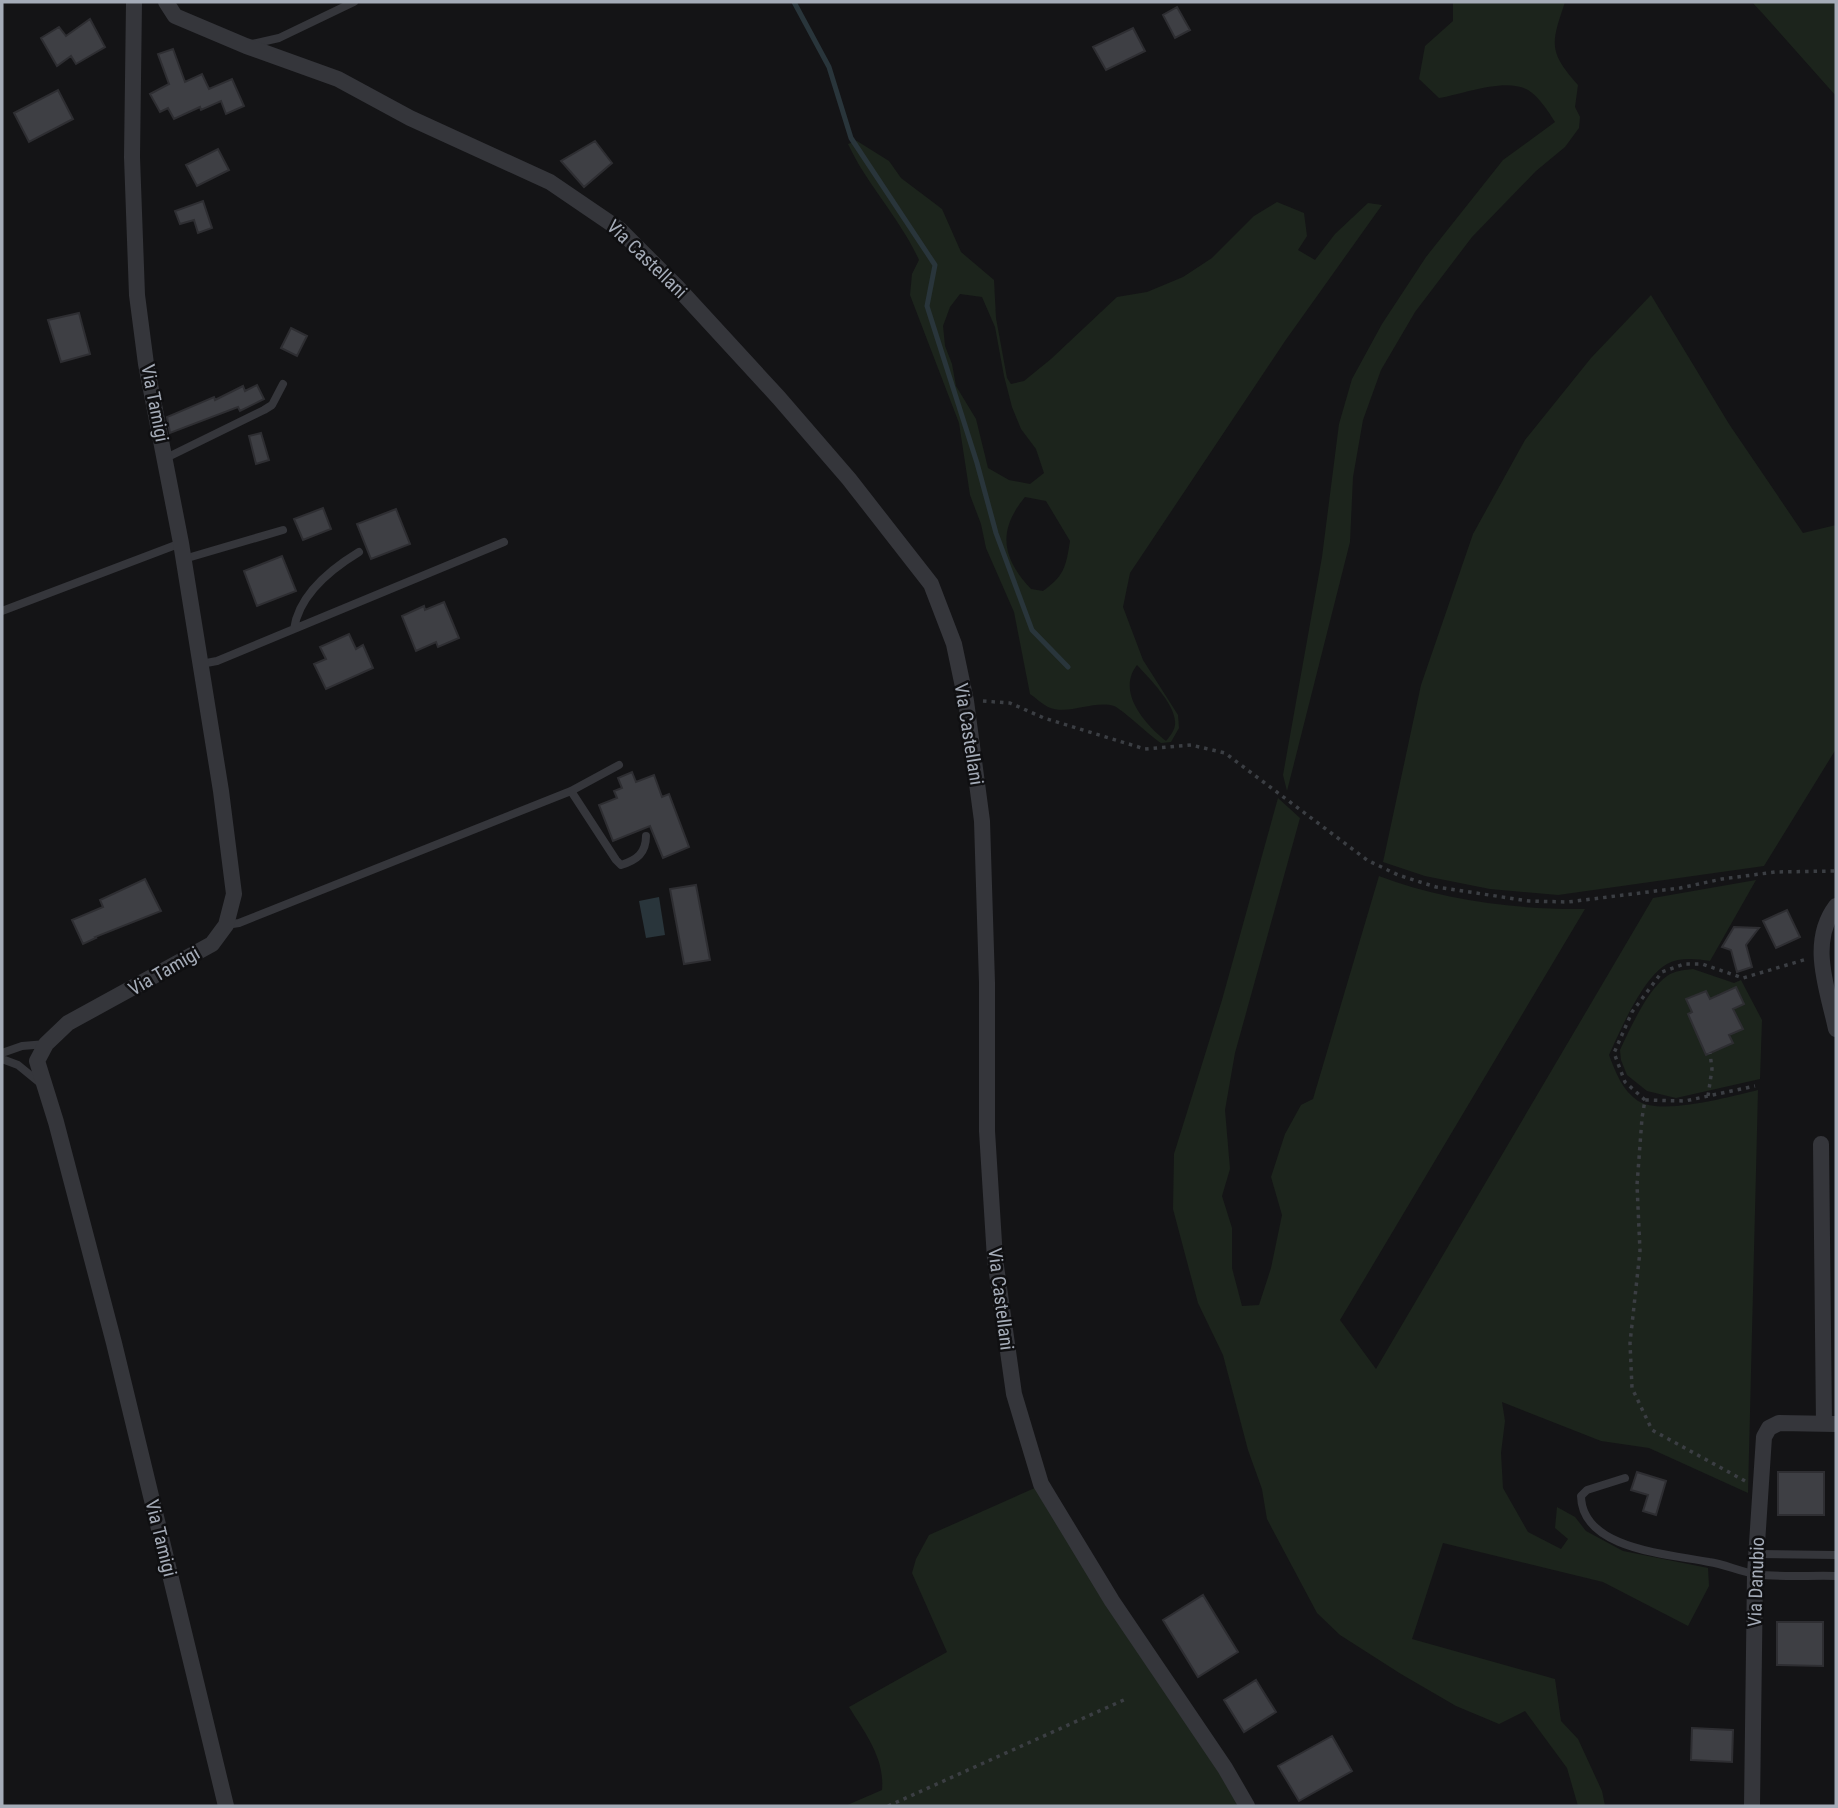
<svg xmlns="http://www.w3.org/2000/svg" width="1838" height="1808" viewBox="0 0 1838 1808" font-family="'Roboto Condensed',sans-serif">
  <rect width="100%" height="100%" fill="#141416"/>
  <path fill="#1c241c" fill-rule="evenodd" d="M1453,2H1565C1551,44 1548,51 1578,85L1575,107L1580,117L1579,128L1565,147L1536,171L1472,237L1415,312L1381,370L1363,420L1353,477L1350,542L1287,791L1283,775L1322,557L1339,424L1352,379L1382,324L1426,257L1503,160L1555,122C1549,112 1537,94 1526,89C1504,78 1463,94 1439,98L1419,79L1425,46L1453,21Z
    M1752,2H1836V96L1764,15Z
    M857,141L889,161L901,178L942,209L961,252L994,280L996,318L1007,378L1011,384L1024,381L1051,359L1117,297L1147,292L1183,277L1212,258L1254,216L1277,202L1304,213L1307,236L1298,250L1315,260L1335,234L1368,203L1382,205L1285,341L1130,573L1123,607L1143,660L1178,715L1179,728L1171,742L1161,743C1150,736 1122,709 1114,706C1093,700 1068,716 1048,707C1042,704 1036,698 1030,694L1014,612L986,548L981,524L970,495L959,423L910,295L912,274L919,260C900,218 867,185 848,144ZM960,294L982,297L995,327L1004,376L1012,407L1021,429L1036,449L1044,473L1030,484L1009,480L988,468L976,419L956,386L952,364L945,346L943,326L950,307ZM1025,497L1046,501L1070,541C1066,567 1064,576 1043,591L1031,589C1002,558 997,531 1025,497ZM1137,665C1149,678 1174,703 1175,721C1176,729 1171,735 1166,741C1145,724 1116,692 1137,665Z
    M1651,295L1729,424L1803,533L1836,525V749L1764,866L1558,895L1490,889L1425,876L1383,862L1421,685L1473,534L1525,440L1591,358Z
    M1278,798L1300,818L1235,1053L1225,1110L1230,1169L1222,1196L1232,1228V1268L1242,1306L1259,1305L1271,1268L1282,1215L1271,1177L1285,1134L1301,1105L1313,1099L1379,876C1440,900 1519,910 1585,909L1340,1320L1376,1369L1653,898L1756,880L1710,961C1696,959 1680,957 1667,964C1643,977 1620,1031 1609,1055C1616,1073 1622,1090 1638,1101C1662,1116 1732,1096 1758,1090L1748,1493L1649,1448L1601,1441L1502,1402L1505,1421L1501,1453L1503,1488L1528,1532L1561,1549L1568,1539L1555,1528L1557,1507L1575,1517L1586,1531L1623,1551L1708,1568L1709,1586L1688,1626L1603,1582L1443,1543L1412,1639L1555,1679L1561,1721L1578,1739L1602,1791L1605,1806H1578L1567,1768L1525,1711L1499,1724L1456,1706L1401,1674L1340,1635L1317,1613L1267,1519L1262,1489L1248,1450L1223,1355L1198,1303L1173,1209L1174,1154L1222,1000Z
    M1693,969L1734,983L1741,980L1762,1020L1760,1079L1676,1098L1647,1091L1627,1075L1621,1060L1620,1050C1630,1029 1647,990 1667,976C1674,971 1684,970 1693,969Z
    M1037,1487L1242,1806H845L882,1790C885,1758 865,1733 849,1707L947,1652L912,1573L916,1559L929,1535Z"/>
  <path fill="#29353b" d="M659,897L665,935L646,938L639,901Z"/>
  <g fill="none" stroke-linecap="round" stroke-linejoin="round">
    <path stroke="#29353b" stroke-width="5" d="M794,2L829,67L851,138L935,265L927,306L977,463L996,533L1032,630L1068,667"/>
  </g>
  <path fill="#3e3f44" stroke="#2e2e32" stroke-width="2" d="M1177,7L1190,30L1175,38L1163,15Z
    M90,19L105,47L76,64L71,56L57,66L41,38L59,27L66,36Z
    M1133,28L1145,51L1106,70L1093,47Z
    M173,49L185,82L202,74L209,89L232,79L244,106L226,114L221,101L201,110L200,107L174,119L168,108L160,112L150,94L169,84L158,54Z
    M58,90L73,119L29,142L14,113Z
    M595,141L612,163L584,187L561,161Z
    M218,149L229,170L197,186L186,165Z
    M203,201L212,228L198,233L194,220L180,224L175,211Z
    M79,313L90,354L61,362L48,320Z
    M291,328L307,336L297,356L281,348Z
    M257,385L264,399L240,411L238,407L170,433L167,417L214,397L215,400L243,386L245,391Z
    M261,433L269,460L256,464L249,436Z
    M323,508L331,529L303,540L294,519Z
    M396,509L410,544L371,559L357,524Z
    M282,556L296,591L257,606L244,571Z
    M444,602L459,638L438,647L436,642L416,651L402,616L424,606L425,610Z
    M349,634L356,649L363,645L373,668L326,689L314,664L326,659L320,647Z
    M632,772L636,782L654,775L662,797L669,794L689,847L663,858L650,826L613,841L599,805L617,798L614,791L622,788L618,778Z
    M145,879L161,911L95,937L96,938L83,944L72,920L103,907L100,900Z
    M696,885L710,960L684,964L670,889Z
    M1787,910L1800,937L1776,948L1763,921Z
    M1734,927L1759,928L1746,945L1752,967L1737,972L1731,950L1722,947Z
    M1736,987L1744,1004L1733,1009L1743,1029L1729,1035L1733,1043L1706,1055L1688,1014L1692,1012L1686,999L1706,991L1710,999Z
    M1637,1472L1666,1481L1656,1515L1643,1511L1648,1495L1631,1490Z
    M1778,1472H1824V1515H1778Z
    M1203,1595L1238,1652L1198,1677L1163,1620Z
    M1777,1622H1823V1666L1777,1665Z
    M1256,1680L1276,1712L1244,1732L1224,1700Z
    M1692,1728L1733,1730L1732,1762L1691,1760Z
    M1332,1736L1352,1771L1299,1801L1278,1766Z"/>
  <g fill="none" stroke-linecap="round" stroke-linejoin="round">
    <path stroke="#3b3e43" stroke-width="3.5" stroke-dasharray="3.5 5" stroke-linecap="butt" d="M983,701L1010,703L1044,718L1145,749L1191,745L1225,753L1367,860L1398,875L1436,887L1529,901L1568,902L1680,888L1722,879L1775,872L1836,871
      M1708,1096L1712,1069L1710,1053
      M1645,1100L1625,1082L1614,1053L1632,1012L1662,972L1684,964H1702L1743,978L1807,959
      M1745,1481L1652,1430L1632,1388L1630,1343L1640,1251L1637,1185L1642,1118L1645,1100L1685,1101L1755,1086
      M888,1806L1126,1699"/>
    <path stroke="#35363b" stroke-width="8" d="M252,44L279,38L354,2
      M166,458L264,410L272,405L283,384
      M184,559L283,530
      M2,611L181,543
      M294,629C299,594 331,569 359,552
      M201,664L217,661L504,542
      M571,791L616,860L621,865C637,860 646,853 646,836
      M226,925L239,923L571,791L619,765
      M2,1053L22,1046L46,1044
      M2,1059L18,1065L40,1083
      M1625,1478L1587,1490L1581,1496C1582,1550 1670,1554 1709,1562C1725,1564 1740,1572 1756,1574C1782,1578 1810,1575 1836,1576
      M1756,1554L1836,1555"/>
    <path stroke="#35363b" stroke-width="16" d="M134,2L132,157L137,295L146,364L181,543L221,791L234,894L226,925L212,944L68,1023L46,1044L37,1061L56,1122L114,1343L226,1806
      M166,2L175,16L246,46L338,79L410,118L550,182L619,229L677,287L779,398L849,479L931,584L954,644L966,701L982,821L987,983V1131L995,1259L1014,1394L1041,1484L1112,1601L1225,1768L1247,1806
      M1836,906C1808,943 1828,990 1836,1029
      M1821,1144L1824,1424
      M1752,1806L1755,1574L1764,1437L1769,1428L1779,1423L1836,1424"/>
  </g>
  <g text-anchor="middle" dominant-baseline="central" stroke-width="5" stroke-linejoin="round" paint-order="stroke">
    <g font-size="19" fill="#a5acb8" stroke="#0f0f11">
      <text transform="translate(647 259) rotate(44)">Via Castellani</text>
      <text transform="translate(155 403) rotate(79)">Via Tamigi</text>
      <text transform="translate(969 734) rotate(81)">Via Castellani</text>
      <text transform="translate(164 971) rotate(-30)">Via Tamigi</text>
      <text transform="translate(1001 1299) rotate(83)">Via Castellani</text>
      <text transform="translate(161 1538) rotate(76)">Via Tamigi</text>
      <text transform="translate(1756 1582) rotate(-88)">Via Danubio</text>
    </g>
  </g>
  <rect width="1838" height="1808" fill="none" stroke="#a5acb8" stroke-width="7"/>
</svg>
